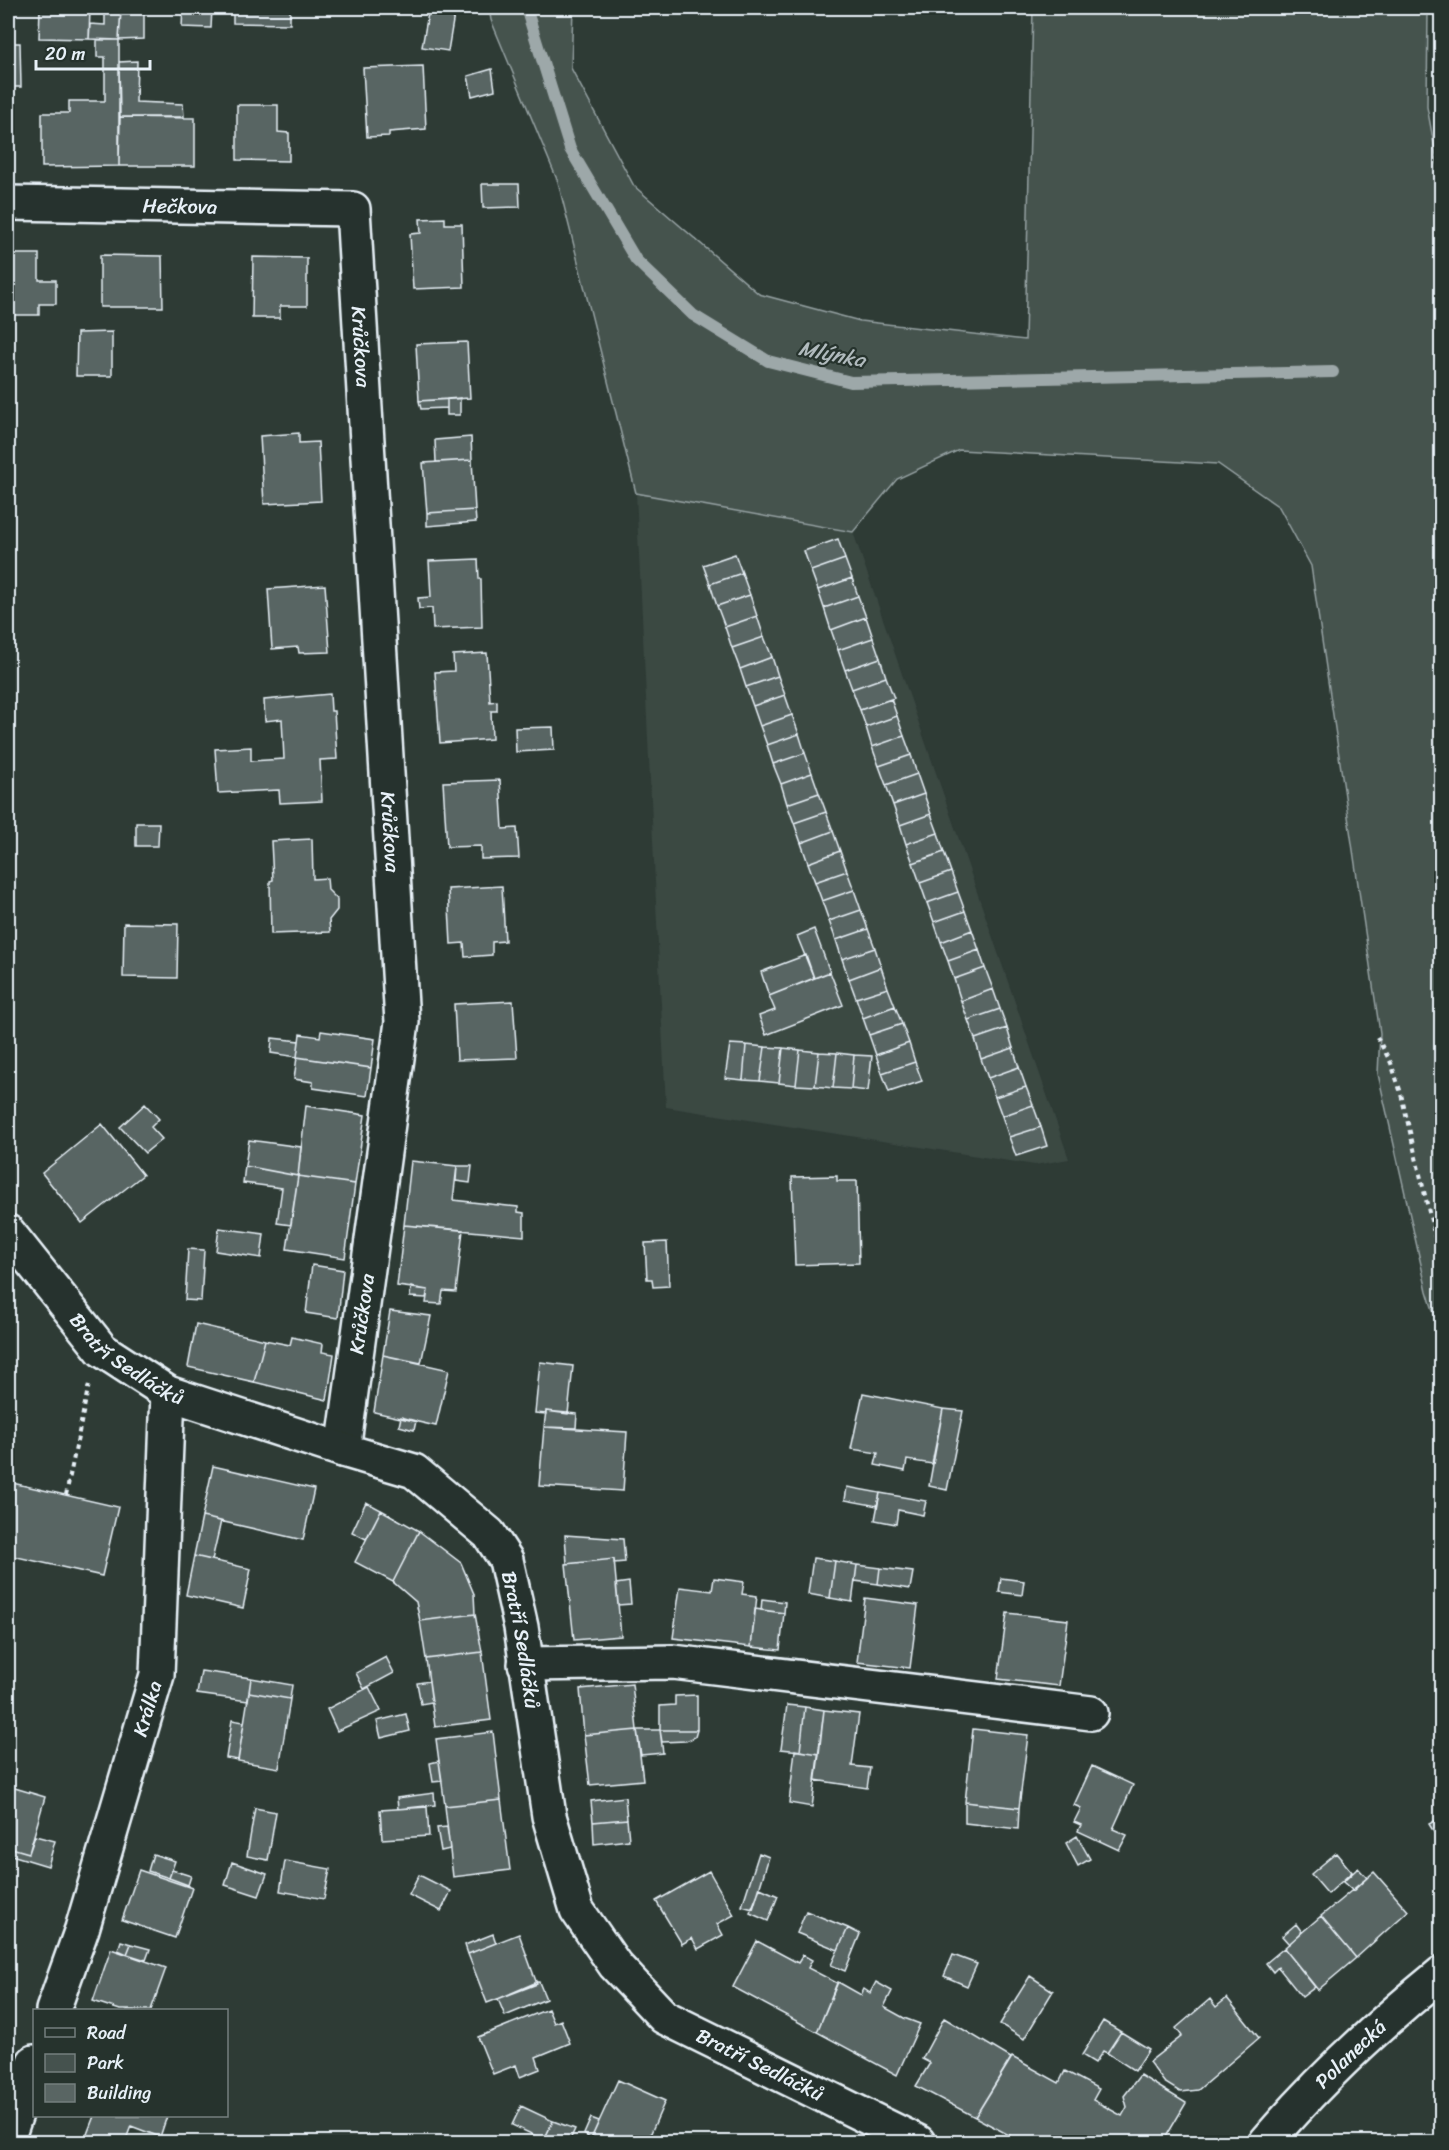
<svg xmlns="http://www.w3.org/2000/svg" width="1449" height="2150" viewBox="0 0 1449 2150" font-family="Sriracha,sans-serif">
  <rect width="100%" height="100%" fill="#2e3b35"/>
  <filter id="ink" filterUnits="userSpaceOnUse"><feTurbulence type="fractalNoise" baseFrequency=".0167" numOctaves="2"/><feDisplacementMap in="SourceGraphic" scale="12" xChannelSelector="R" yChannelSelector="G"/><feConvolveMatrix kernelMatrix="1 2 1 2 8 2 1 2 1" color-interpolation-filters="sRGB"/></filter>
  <g filter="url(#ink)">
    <path fill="#3b4843" d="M636,493L853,532L1069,1159L1035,1165L666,1107Z"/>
    <path fill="#45524e" stroke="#96a2a3" stroke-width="1.5" d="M489,8H573L571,68L634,186L759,294L860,321L1025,340L1033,8H1428L1427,107L1442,187L1441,1336L1427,1291L1378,1074L1380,1033L1311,566L1279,507L1218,464L959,450L897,479L853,532L636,493L558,182L491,20Z"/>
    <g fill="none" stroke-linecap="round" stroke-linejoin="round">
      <path stroke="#9da8a9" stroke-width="12" d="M526,8L570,149L636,260L693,315L768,361L851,382L1333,372"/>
    </g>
    <path fill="#596563" stroke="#e8f1f8" stroke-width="1.5" d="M40,8H90L89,39L39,38Z
      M105,8H121L119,40L89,39L90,24L105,25Z
      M121,8H139V11H121Z
      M183,8H212L211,28L182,27Z
      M233,8H290V24L233,23Z
      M429,8L455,9L448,51L422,47Z
      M121,11H144V39L119,40Z
      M97,40H119V166L42,167V113H69V101H105V57H97Z
      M8,43H20L21,87H8Z
      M137,61L136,102L183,104L184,117H120L119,62Z
      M423,66L426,129L389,132V136L367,137L363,68Z
      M492,69L495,90L472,96L468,76Z
      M237,105H278V132L289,133V161L237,160Z
      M120,117L195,118V166H119Z
      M482,184H519L520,207L483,208Z
      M445,218V224H462L464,287L413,289L410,234L421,233L420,219Z
      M8,254H39V280H56V304H39V315H8Z
      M100,255L162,256L163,307H100Z
      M253,257L307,258V306H280V318H252Z
      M112,332V376H76L77,333Z
      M467,342L470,398L419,401L416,344Z
      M460,398V415H447V399Z
      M447,399V408L421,409L419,401Z
      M299,433V443L318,442L321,501L264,504L260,436Z
      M471,437L472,460L436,462L435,440Z
      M472,460L475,510L427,513L423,463Z
      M475,510L476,522L427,526V513Z
      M838,539L845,559L811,571L804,551Z
      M735,554L742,573L710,584L703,565Z
      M478,559L479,579H481L482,627L433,629L432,608L419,609L418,598L431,597L429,561Z
      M845,559L852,578L818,590L811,571Z
      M742,573L750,595L717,606L710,584Z
      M852,578L858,596L824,608L818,590Z
      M325,585L330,652L299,653L298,647L272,649L268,589Z
      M750,595L757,616L725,627L717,606Z
      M858,596L866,617L831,630L824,608Z
      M757,616L764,637L732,648L725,627Z
      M866,617L873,638L838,650L831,630Z
      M764,637L772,657L740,669L732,648Z
      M873,638L880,658L845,670L838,650Z
      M487,653L490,702L497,701V711H491L492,739L440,743L435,672L454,671L453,655Z
      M772,657L778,676L746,687L740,669Z
      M880,658L886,677L852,689L845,670Z
      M778,676L785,695L753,706L746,687Z
      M886,677L894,698L860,710L852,689Z
      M330,694L331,711H334L337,759L320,760L322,801L280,803L279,790L218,793L215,749L251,747V761L284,759L282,719L265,721L264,700Z
      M785,695L792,715L760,726L753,706Z
      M891,699L897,716L866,727L860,710Z
      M792,715L799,734L767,745L760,726Z
      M897,716L904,736L872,747L866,727Z
      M553,727L554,750L516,752L515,728Z
      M799,734L805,753L773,764L767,745Z
      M904,736L911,755L879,766L872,747Z
      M805,753L812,773L781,784L773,764Z
      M911,755L917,774L886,785L879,766Z
      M812,773L819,793L787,804L781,784Z
      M917,774L924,794L893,805L886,785Z
      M500,780L503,829L517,828L519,858L481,859V846L447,847L443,782Z
      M819,793L826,812L794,823L787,804Z
      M924,794L931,814L900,825L893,805Z
      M826,812L833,831L801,843L794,823Z
      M931,814L938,833L906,844L900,825Z
      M136,823H159L158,846H136Z
      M833,831L840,851L808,863L801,843Z
      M938,833L944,852L913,863L906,844Z
      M312,839L313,879L327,878L328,890L337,899V910L329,920L330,932L271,934L270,881L273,880L271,841Z
      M840,851L847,871L815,882L808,863Z
      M944,852L951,872L920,883L913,863Z
      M847,871L854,890L822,901L815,882Z
      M951,872L958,892L927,903L920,883Z
      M502,886L505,941L492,942V955L465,957L464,943L451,944L448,889Z
      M854,890L861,910L829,921L822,901Z
      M958,892L965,911L934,922L927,903Z
      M861,910L868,929L836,940L829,921Z
      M965,911L972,930L941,942L934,922Z
      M124,923L178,924L177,978L123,977Z
      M814,929L830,972L814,978L797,936Z
      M868,929L875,948L842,959L836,940Z
      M972,930L979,950L948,961L941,942Z
      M875,948L881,967L849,979L842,959Z
      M979,950L985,968L954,979L948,961Z
      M806,955L814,978L769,996L761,972Z
      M881,967L888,988L856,998L849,979Z
      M985,968L993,989L961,1001L954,979Z
      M830,972L843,1005L766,1035L759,1016L775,1010L769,996Z
      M888,988L895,1006L863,1018L856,998Z
      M993,989L1000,1009L968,1020L961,1001Z
      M513,1001L517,1058L457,1060L454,1004Z
      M895,1006L902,1024L869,1035L863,1018Z
      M1000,1009L1007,1028L975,1039L968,1020Z
      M902,1024L909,1043L876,1055L869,1035Z
      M1007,1028L1013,1048L981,1059L975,1039Z
      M321,1031L375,1039L371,1068L297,1057L300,1034L320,1037Z
      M272,1038L299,1041L297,1057L271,1053Z
      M909,1043L915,1062L882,1073L876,1055Z
      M730,1044L746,1045L743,1080L725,1078Z
      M746,1045L765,1047L760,1081L743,1080Z
      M765,1047L783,1048L779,1083L760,1081Z
      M783,1048L800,1050L796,1085L779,1083Z
      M1013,1048L1019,1067L988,1078L981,1059Z
      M800,1050L819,1052L815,1086L796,1085Z
      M819,1052L837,1053L833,1088L815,1086Z
      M837,1053L854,1055L851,1089L833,1088Z
      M854,1055L872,1056L868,1091L851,1089Z
      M297,1057L371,1068L367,1096L313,1088V1082L294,1079Z
      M915,1062L922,1081L889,1092L882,1073Z
      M1019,1067L1026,1087L995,1097L988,1078Z
      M1026,1087L1033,1105L1002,1116L995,1097Z
      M145,1104L159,1119L151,1127L162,1139L145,1153L120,1127Z
      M1033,1105L1041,1127L1009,1137L1002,1116Z
      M306,1106L365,1115L355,1184L298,1176Z
      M102,1124L143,1175L82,1223L42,1173Z
      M1041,1127L1047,1146L1016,1156L1009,1137Z
      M249,1140L301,1147L298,1176L245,1166Z
      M411,1161L457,1166L453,1200L518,1207V1212L524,1213V1236L404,1225Z
      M245,1166L298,1176L291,1225L277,1223L282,1188L243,1183Z
      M457,1166H472L470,1183L456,1181Z
      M298,1176L355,1184L345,1258L287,1249Z
      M837,1176V1181H857L859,1263L795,1265L792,1177Z
      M404,1225L463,1230L456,1292L443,1291L441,1304L426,1303L428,1290L397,1286Z
      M219,1228L264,1234L261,1258L216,1251Z
      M667,1242L669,1286L653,1287L652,1279H647L645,1243Z
      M188,1249L204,1250L201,1301L185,1300Z
      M312,1265L343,1270L338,1318L306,1313Z
      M411,1287L428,1290L426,1298L410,1297Z
      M390,1311L431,1316L421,1363L383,1355Z
      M196,1324L265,1340L254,1382L188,1367Z
      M292,1337L323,1344L322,1352L334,1354L327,1400L254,1382L265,1340L290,1345Z
      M383,1355L449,1370L436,1426L374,1412Z
      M540,1362L573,1366L568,1414L546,1411V1414L535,1413Z
      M863,1393L943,1409L932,1464L907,1460L905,1471L875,1465L878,1453L851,1449Z
      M943,1409L963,1411L947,1490L929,1486Z
      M546,1411L577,1414L576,1428L544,1427Z
      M401,1417L416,1421L414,1430L399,1426Z
      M544,1427L627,1432L623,1491L539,1486Z
      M213,1466L314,1489L303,1540L202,1517Z
      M8,1482L118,1507L102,1576L8,1555Z
      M847,1487L880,1493L877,1506L845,1500Z
      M880,1493L926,1501L923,1515L898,1510L896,1524L875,1520Z
      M366,1502L381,1510L366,1539L352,1532Z
      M381,1510L419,1531L393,1582L355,1562Z
      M202,1517L221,1521L212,1560L194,1556Z
      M419,1531L461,1563L474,1594L475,1614L420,1621L416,1602L393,1582Z
      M565,1535L623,1539L625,1562L614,1563V1559L567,1564Z
      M194,1556L251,1569L243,1608L186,1595Z
      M813,1558L835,1561L830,1598L808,1594Z
      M614,1559L621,1636L574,1640L566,1564Z
      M835,1561L857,1565L852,1602L830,1598Z
      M857,1565L880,1568L878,1584L855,1581Z
      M880,1568L913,1572L910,1589L878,1584Z
      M714,1578L744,1582L742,1594L757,1596L751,1647L673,1638L680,1587L712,1591Z
      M1001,1578L1024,1581L1022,1595L999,1592Z
      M629,1582L631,1604L618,1605L616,1584Z
      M865,1598L918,1605L910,1668L857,1662Z
      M762,1599L785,1602L784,1613L761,1610Z
      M755,1609L784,1613L780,1650L751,1647Z
      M1007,1613L1068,1620L1059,1686L998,1679Z
      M475,1614L482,1652L426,1659L420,1621Z
      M482,1652L491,1720L435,1727L426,1659Z
      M386,1657L394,1673L364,1689L356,1673Z
      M201,1671L251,1678L248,1701L197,1694Z
      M251,1678L292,1685L290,1699L249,1692Z
      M429,1681L432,1702L421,1704L417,1683Z
      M632,1684L637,1730L584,1735L580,1689Z
      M369,1687L381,1711L337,1731L327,1709Z
      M249,1692L290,1699L279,1768L238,1761Z
      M697,1695V1730H660V1706L675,1705V1696Z
      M787,1705L805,1707L800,1751L781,1749Z
      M805,1707L824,1710L819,1754L800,1751Z
      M824,1710L859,1714L852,1766L870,1768L867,1788L815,1780Z
      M406,1714L410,1731L381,1738L377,1721Z
      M232,1720L244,1722L238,1760L226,1758Z
      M973,1729L1028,1735L1019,1808L965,1802Z
      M637,1730L643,1780L590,1785L584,1735Z
      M637,1730H660L663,1753L641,1755Z
      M660,1730H697L695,1737L686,1741L662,1742Z
      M493,1732L501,1800L445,1806L436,1739Z
      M795,1750L819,1754L812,1807L789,1803Z
      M439,1761L442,1781L433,1782L430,1763Z
      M1092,1766L1133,1785L1113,1829L1127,1835L1119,1850L1078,1831L1081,1825L1074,1822L1081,1808L1074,1805Z
      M8,1786L45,1797L29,1853L8,1847Z
      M434,1793L435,1805L398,1809L397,1798Z
      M625,1797L627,1819L593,1822L591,1801Z
      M501,1800L510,1870L453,1877L445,1806Z
      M965,1802L1019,1808L1018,1829L965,1823Z
      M427,1807L429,1836L382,1839L380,1810Z
      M255,1808L276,1812L268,1860L247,1856Z
      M1442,1817V1845L1429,1824Z
      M627,1819L629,1840L594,1844L593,1822Z
      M447,1827L450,1849L441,1851L437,1828Z
      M35,1836L55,1841L48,1866L8,1854V1847L29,1853Z
      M1077,1836L1090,1859L1078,1866L1066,1843Z
      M759,1853L769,1857L753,1909L742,1906Z
      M1336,1853L1352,1872L1328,1894L1311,1874Z
      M153,1854L175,1861L169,1878L148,1871Z
      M285,1861L330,1869L324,1899L280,1891Z
      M232,1862L267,1874L259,1896L225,1885Z
      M1358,1868L1367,1878L1353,1891L1343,1882Z
      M139,1870L192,1888L175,1938L122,1920Z
      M172,1870L191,1876L188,1885L169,1878Z
      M709,1871L734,1915L717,1924L723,1935L698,1949L692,1938L682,1944L656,1901Z
      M1374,1872L1408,1911L1356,1958L1321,1916Z
      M419,1875L451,1891L441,1911L409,1895Z
      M760,1888L778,1896L768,1921L750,1913Z
      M806,1911L848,1928L838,1950L797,1933Z
      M1321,1916L1356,1958L1318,1990L1284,1948Z
      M1296,1924L1302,1932L1289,1944L1282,1936Z
      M848,1928L860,1934L845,1971L831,1965Z
      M493,1934L496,1943L468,1954L465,1945Z
      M519,1934L537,1984L487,2003L468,1954Z
      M121,1941L131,1944L127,1954L118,1950Z
      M757,1941L798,1963L803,1955L812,1960L808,1968L837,1983L817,2032L733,1987Z
      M131,1944L150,1949L146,1960L127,1954Z
      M1284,1948L1315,1987L1302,1997L1278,1967L1273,1972L1266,1963Z
      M111,1949L166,1968L151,2010H120L93,2001Z
      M953,1955L977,1964L967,1986L944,1976Z
      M1030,1976L1053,1991L1024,2039L1000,2024Z
      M537,1982H539L546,1999L505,2016L498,1999Z
      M838,1982L861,1995L864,1989L870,1993L876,1982L892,1991L884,2007L904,2018L920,2024L897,2075L817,2032Z
      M1227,1998L1259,2038L1198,2090L1180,2092L1164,2082L1149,2062L1182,2036L1176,2028L1210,1999L1216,2007Z
      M548,2009L554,2023L561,2020L570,2043L536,2057L540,2069L520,2077L516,2065L493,2074L478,2037Z
      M944,2018L1011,2058L975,2117L916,2086L930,2063L922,2059Z
      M1103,2021L1121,2032L1107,2053L1103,2051L1095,2063L1082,2055Z
      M1121,2032L1149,2049L1135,2071L1107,2053Z
      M1012,2057L1059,2083L1065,2071L1099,2089L1093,2100L1122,2116L1127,2107L1124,2096L1140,2075L1186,2103L1163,2142H1022L975,2117Z
      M618,2080L665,2101L647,2142H600L591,2139Z
      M521,2106L553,2121L544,2140L512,2125Z
      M94,2116H167L160,2137L131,2126L125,2142H84Z
      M591,2118L599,2121L591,2139L584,2134Z
      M553,2121L575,2129L569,2142H543Z"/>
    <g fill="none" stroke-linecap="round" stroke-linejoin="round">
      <g stroke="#e8f1f8" stroke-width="38">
        <g id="minor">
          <path id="s1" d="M8,203L353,209L402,1022L343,1450"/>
          <path id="s2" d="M8,1232L102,1350L168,1393L343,1450L414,1471L489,1534L506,1560L521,1627L549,1816L577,1910L615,1965L664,2017L918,2142"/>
          <path d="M525,1664L673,1662L1091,1713"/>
          <path id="s3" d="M53,2010L82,1929L157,1675L168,1393"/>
          <path d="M8,2137L34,2062"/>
          <path id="s4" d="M1266,2142C1319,2080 1378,2025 1442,1973"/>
        </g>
      </g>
      <path stroke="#e8f1f8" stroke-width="4" stroke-dasharray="4.5 4.5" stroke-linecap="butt" d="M1377,1037L1391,1063L1400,1090L1442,1267
        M66,1495L89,1384"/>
      <use href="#minor" stroke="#26332d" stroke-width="33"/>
    </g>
  </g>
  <g text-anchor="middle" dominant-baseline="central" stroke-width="4.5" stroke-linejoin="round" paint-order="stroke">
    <g font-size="20" fill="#e8f1f8" stroke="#26332d">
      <text stroke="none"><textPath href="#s1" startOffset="172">Hečkova</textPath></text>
      <text stroke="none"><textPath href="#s1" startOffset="483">Krůčkova</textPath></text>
      <text stroke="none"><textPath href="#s1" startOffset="969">Krůčkova</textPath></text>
      <text transform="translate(362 1314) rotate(-82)">Krůčkova</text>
      <text stroke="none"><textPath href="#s2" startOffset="176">Bratří Sedláčků</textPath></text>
      <text stroke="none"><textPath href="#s2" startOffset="698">Bratří Sedláčků</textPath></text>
      <text stroke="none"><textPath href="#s3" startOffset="316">Králka</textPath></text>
      <text stroke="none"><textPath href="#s4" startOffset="122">Polanecká</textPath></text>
      <text stroke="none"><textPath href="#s2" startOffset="1220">Bratří Sedláčků</textPath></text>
    </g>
    <g font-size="21" font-style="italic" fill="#b0babd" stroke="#26332d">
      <text transform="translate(832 354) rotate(11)">Mlýnka</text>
    </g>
  </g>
  <rect width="1449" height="2150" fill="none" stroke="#26332d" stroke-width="30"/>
  <rect x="15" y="15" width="1419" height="2120" fill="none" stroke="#e8f1f8" stroke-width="2" filter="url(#ink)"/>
  <rect x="33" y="2009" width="195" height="108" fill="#26332d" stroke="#747f7e" stroke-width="1.5"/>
  <rect x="45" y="2028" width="30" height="9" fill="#26332d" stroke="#747f7e" stroke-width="1.5"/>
  <text x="87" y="2039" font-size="18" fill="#e8f1f8">Road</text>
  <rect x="45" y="2054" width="30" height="18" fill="#45524e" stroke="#747f7e" stroke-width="1.5"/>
  <text x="87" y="2069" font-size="18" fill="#e8f1f8">Park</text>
  <rect x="45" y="2084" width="30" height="18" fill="#596563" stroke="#747f7e" stroke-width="1.5"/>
  <text x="87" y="2099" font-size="18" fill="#e8f1f8">Building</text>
  <path d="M36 60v9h114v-9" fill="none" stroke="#e8f1f8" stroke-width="3"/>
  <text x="45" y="60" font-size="18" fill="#e8f1f8" stroke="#26332d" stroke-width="4.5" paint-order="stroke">20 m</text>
</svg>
